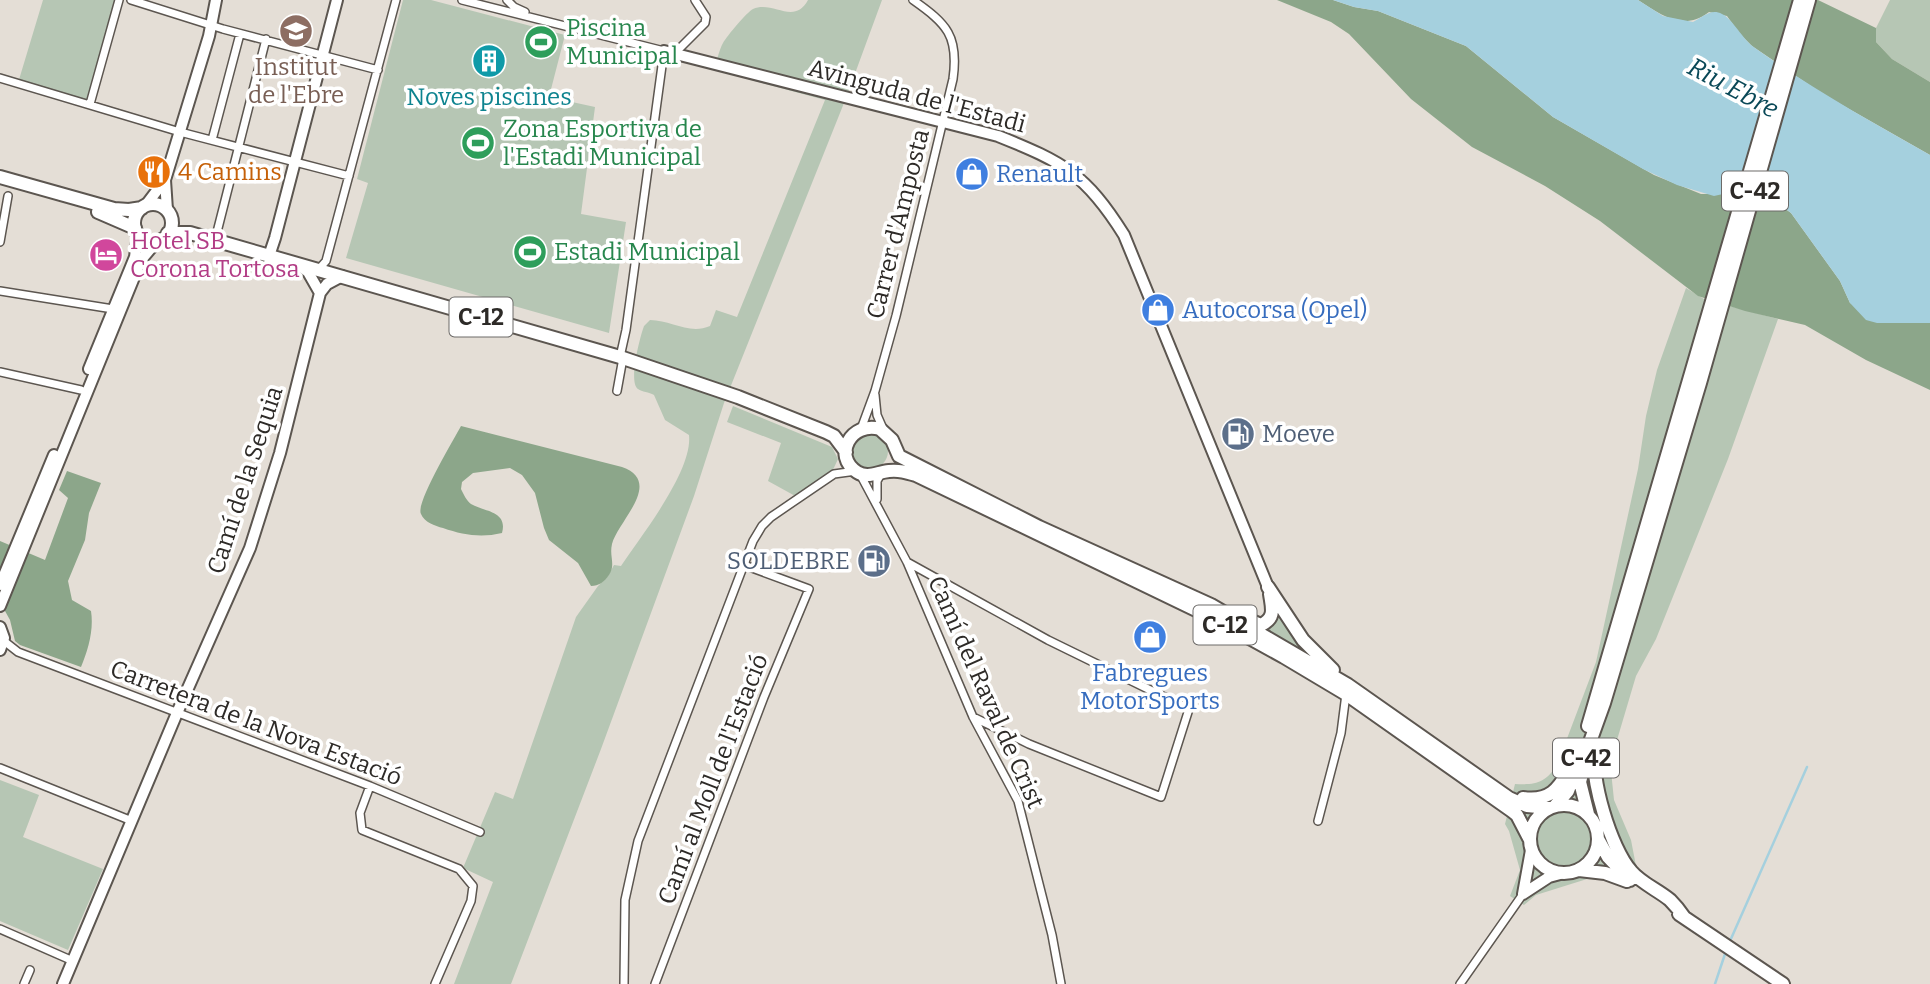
<svg xmlns="http://www.w3.org/2000/svg" width="1930" height="984" viewBox="0 0 1930 984" font-family="Bitter,serif">
  <rect width="100%" height="100%" fill="#e4ded6"/>
  <path fill="#b6c6b4" d="M43,0H119L90,104L18,83Z
    M403,0H431L565,35L549,97L595,107L581,214L626,222L609,333L346,258L368,183L357,179Z
    M808,0H882L846,98L724,403L694,496L601,749L511,984H454L493,882L463,868L495,792L513,799L576,617L598,586L608,576L614,565L621,566C641,536 693,471 689,435L665,420L654,395C649,392 642,392 638,389C628,382 640,337 644,326L650,320C671,320 689,335 710,326L716,310L737,317L825,100L714,70C717,61 719,50 723,43C727,36 747,12 753,9C773,0 794,26 808,0Z
    M1890,0H1930V82L1892,59L1876,42V28Z
    M1686,288L1704,299L1778,319L1728,459L1656,639L1636,676L1617,740L1611,771L1614,800L1631,840L1636,866L1627,889L1605,880L1587,879L1536,895L1524,905L1510,896L1520,870L1509,831L1505,824L1515,784C1536,785 1545,783 1557,765L1596,662L1638,469L1646,416L1657,370Z
    M733,406L832,447L838,459L832,472L797,497L768,481L781,443L727,422Z
    M852 451a18 18 0 1 1 36 0a18 18 0 1 1-36 0Z
    M1274,599L1326,669L1256,628L1264,627Z
    M0,780L39,795L23,837L103,869L68,950L0,921Z"/>
  <path fill="#8ca68a" d="M1277,0H1333L1354,7L1378,11L1466,46L1553,117L1654,175L1701,194H1725L1750,188L1762,192L1791,213L1840,281L1850,303L1901,322L1930,323V390L1866,360L1805,325L1745,311L1698,296L1600,221L1545,186L1472,147L1411,99L1349,34L1331,22Z
    M1638,0H1818L1876,28V42L1892,59L1930,82V155L1821,93L1752,46L1739,33L1727,16L1709,12C1683,32 1661,15 1638,0Z
    M461,426L622,467C664,482 618,521 612,544C609,557 616,564 609,575C604,582 599,586 591,586L578,563L549,540L544,528L535,493L522,475L510,468L473,473L462,482L461,489C464,495 466,500 471,504C485,512 508,511 502,533C481,538 463,535 443,528C435,526 424,522 421,514C415,504 454,439 461,426Z
    M67,471L101,483L89,513L85,540L68,581L72,600L91,611C94,630 88,650 81,667L20,645L15,641L10,620L5,611L0,610V541L45,560L68,498L59,490Z"/>
  <path fill="#a5d0de" d="M1333,0H1638L1663,16L1693,22C1703,17 1711,8 1722,14C1732,18 1743,40 1755,48C1811,88 1870,121 1930,155V323H1877L1866,320L1850,303L1840,281L1791,213L1762,192L1750,188L1714,196L1677,185L1643,169L1553,117L1466,46L1378,11L1354,7Z"/>
  <g fill="none" stroke-linecap="round" stroke-linejoin="round">
    <path stroke="#a5d0de" stroke-width="2.5" d="M1730,941L1807,767
      M1715,984L1726,951"/>
    <g stroke="#5c5650" stroke-width="10">
      <path id="street" d="M131,0L223,29L378,70
        M462,0L664,51L626,330L620,357
        M507,0L514,7L525,12
        M674,54L705,23L706,17L695,0
        M0,78L180,132L349,176
        M90,104L119,0
        M212,140L240,34
        M215,240L266,39
        M0,242L8,196
        M318,270L326,261L396,0
        M0,291L113,309
        M0,372L81,390
        M617,391L623,358
        M875,395L877,415L884,431
        M861,429L875,391L896,316L953,79C959,36 947,24 913,0
        M860,474L907,562L973,717L1018,801L1052,935L1061,984
        M877,499V481L881,474
        M907,562L1048,640L1189,709L1161,797L1029,744L973,717
        M4,641L18,652L370,786L480,832
        M0,768L132,821
        M370,786L360,813L362,830L459,869L473,886L471,901L435,984
        M1318,821L1341,733L1346,694
        M0,929L73,961
        M24,984L30,970
        M624,984L625,900L638,841L753,541L762,526L771,517L834,474L856,471
        M655,984L764,697L809,589L744,565
        M1460,984L1523,894"/>
    </g>
    <g stroke="#5c5650" stroke-width="14">
      <path id="secondary" d="M664,51L998,136C1063,162 1086,174 1124,235L1268,587
        M165,180L167,210
        M146,205L165,180L209,36L216,0
        M269,256L275,238L337,0
        M299,265L308,272L320,293
        M89,369L135,257L138,234
        M0,585L54,455
        M0,606L141,260L157,241
        M0,627L4,638L0,650
        M1523,894L1549,877L1564,873
        M1523,894L1531,850
        M63,984L177,713L250,548L280,453L320,293L327,284L342,276"/>
    </g>
    <g stroke="#5c5650" stroke-width="16">
      <path id="primary" d="M0,177L114,209L129,210L142,208
        M134 223a19 19 0 1 1 38 0a19 19 0 1 1-38 0Z
        M98,212L135,228
        M168,233H190L620,357L738,397L826,432L834,436L846,452
        M1268,587L1303,640L1333,670
        M1244,618L1261,625C1276,618 1272,608 1270,594
        M1588,726L1800,0
        M1595,747C1589,776 1611,849 1631,871C1641,883 1658,890 1670,900C1675,905 1680,911 1684,917
        M1523,798C1559,803 1562,777 1579,756
        M1530 839a34 34 0 1 1 68 0a34 34 0 1 1-68 0Z
        M1555,806L1568,791L1577,767
        M1588,814L1580,782L1590,742L1604,703L1700,383L1809,0
        M1598,839L1608,857L1630,880
        M1530,840L1517,815L1512,811L1346,694L1284,657L1217,620L916,475C906,472 899,470 889,471C877,472 868,479 857,472C832,456 851,421 880,429L892,440L899,456L1039,527L1211,605L1348,685L1509,798L1527,806L1549,808
        M1579,870L1605,873L1627,881
        M1679,914L1783,984"/>
    </g>
    <use href="#street" stroke="#fff" stroke-width="7"/>
    <use href="#secondary" stroke="#fff" stroke-width="10"/>
    <use href="#primary" stroke="#fff" stroke-width="12"/>
  </g>
  <defs>
    <g id="school-disc" transform="scale(1.75)"><circle r="9.5" fill="#8d6e63" stroke="#fff"/><path d="M0-5L7-2L0 1L-7-2ZM-4 1L0 2.5L4 1V4Q0 6-4 4Z" fill="#fff"/></g>
    <g id="stadium-disc" transform="scale(1.75)"><circle r="9.5" fill="#2e9e5b" stroke="#fff"/><path d="M0-5a6.5 5 0 1 0 0 10a6.5 5 0 1 0 0-10ZM-3.5-1.8h7v3.6h-7Z" fill="#fff"/></g>
    <g id="building-disc" transform="scale(1.75)"><circle r="9.5" fill="#0f9aa8" stroke="#fff"/><path d="M-4-6H4V6H1V3H-1V6H-4ZM-2.5-4.3h1.7v1.8h-1.7ZM.8-4.3h1.7v1.8H.8ZM-2.5-1h1.7V.8h-1.7ZM.8-1h1.7V.8H.8Z" fill="#fff"/></g>
    <g id="restaurant-disc" transform="scale(1.75)"><circle r="9.5" fill="#e8710a" stroke="#fff"/><path d="M-5-6h1v4h1v-4h1v4h1v-4h1v5L-1.5 .5V6h-2V.5L-5-1ZM5-6V6H3V1.5H1.5Q1.5-4 5-6Z" fill="#fff"/></g>
    <g id="shop-disc" transform="scale(1.75)"><circle r="9.5" fill="#3f7fe0" stroke="#fff"/><path d="M-5-2.5h2.3a2.7 3.5 0 0 1 5.4 0H5L5.5 6h-11ZM-1.5-2.5h3a1.5 2.3 0 0 0-3 0Z" fill="#fff"/></g>
    <g id="hotel-disc" transform="scale(1.75)"><circle r="9.5" fill="#d1479c" stroke="#fff"/><path d="M-6-4.5h1.5V1H6V5H4.5V3h-9V5H-6ZM-4 0a1.8 1.8 0 1 1 3.6 0ZM.5 0V-2.5h3Q6-2.5 6 0Z" fill="#fff"/></g>
    <g id="fuel-disc" transform="scale(1.75)"><circle r="9.5" fill="#5c6f8a" stroke="#fff"/><path d="M-5.5-6h7V0h2V4h1.3V-2.5L3-4.5l.8-.8L6-3V5H2.5V1h-1V6h-7ZM-4.2-4.7v3.2H.2V-4.7Z" fill="#fff"/></g>
  </defs>
  <g fill-rule="evenodd">
    <use href="#school-disc" x="296" y="31"/>
    <use href="#stadium-disc" x="541" y="42"/>
    <use href="#building-disc" x="489" y="61"/>
    <use href="#stadium-disc" x="478" y="143"/>
    <use href="#restaurant-disc" x="154" y="172"/>
    <use href="#shop-disc" x="972" y="174"/>
    <use href="#stadium-disc" x="530" y="252"/>
    <use href="#hotel-disc" x="106" y="255"/>
    <use href="#shop-disc" x="1158" y="310"/>
    <use href="#fuel-disc" x="1238" y="434"/>
    <use href="#fuel-disc" x="874" y="561"/>
    <use href="#shop-disc" x="1150" y="637"/>
  </g>
  <g text-anchor="middle" dominant-baseline="central" stroke-width="7" stroke-linejoin="round" paint-order="stroke">
    <g fill="#fff" stroke="#6c6a68" stroke-width="2">
      <rect x="1722" y="171.5" width="66" height="39" rx="5"/>
      <rect x="449.5" y="297.5" width="63" height="39" rx="5"/>
      <rect x="1193.5" y="605.5" width="63" height="39" rx="5"/>
      <rect x="1553" y="738.5" width="66" height="39" rx="5"/>
    </g>
    <g font-size="23" font-weight="bold" fill="#2d2a27">
      <text x="1755" y="191">C-42</text>
      <text x="481" y="317">C-12</text>
      <text x="1225" y="625">C-12</text>
      <text x="1586" y="758">C-42</text>
    </g>
    <g font-size="24" fill="#27864d" stroke="#fff" text-anchor="start">
      <text x="566" y="28">Piscina<tspan x="566" dy="28">Municipal</tspan></text>
      <text x="503" y="129">Zona Esportiva de<tspan x="503" dy="28">l'Estadi Municipal</tspan></text>
      <text x="554" y="252">Estadi Municipal</text>
    </g>
    <g font-size="24" fill="#785e54" stroke="#fff">
      <text x="296" y="67">Institut<tspan x="296" dy="28">de l'Ebre</tspan></text>
    </g>
    <g font-size="24" fill="#2d2a27" stroke="#fff">
      <text transform="translate(917 96) rotate(15)">Avinguda de l'Estadi</text>
      <text transform="translate(898 224) rotate(-76)">Carrer d'Amposta</text>
      <text transform="translate(245 480) rotate(-72)">Camí de la Sequia</text>
      <text transform="translate(986 692) rotate(66)">Camí del Raval de Crist</text>
      <text transform="translate(256 723) rotate(21)">Carretera de la Nova Estació</text>
      <text transform="translate(713 779) rotate(-69)">Camí al Moll de l'Estació</text>
    </g>
    <g font-size="24" fill="#0d838f" stroke="#fff">
      <text x="489" y="97">Noves piscines</text>
    </g>
    <g font-size="24" fill="#c56008" stroke="#fff" text-anchor="start">
      <text x="178" y="172">4 Camins</text>
    </g>
    <g font-size="24" fill="#366cbe" stroke="#fff" text-anchor="start">
      <text x="996" y="174">Renault</text>
      <text x="1182" y="310">Autocorsa (Opel)</text>
      <text x="1150" y="673" text-anchor="middle">Fabregues<tspan x="1150" dy="28">MotorSports</tspan></text>
    </g>
    <g font-size="24" fill="#b23c85" stroke="#fff" text-anchor="start">
      <text x="130" y="241">Hotel SB<tspan x="130" dy="28">Corona Tortosa</tspan></text>
    </g>
    <g font-size="24" fill="#4e5e75" stroke="#fff" text-anchor="start">
      <text x="1262" y="434">Moeve</text>
      <text x="850" y="561" text-anchor="end">SOLDEBRE</text>
    </g>
    <g font-size="26" font-style="italic" fill="#094857" stroke="#fff">
      <text transform="translate(1733 88) rotate(28)">Riu Ebre</text>
    </g>
  </g>
</svg>
